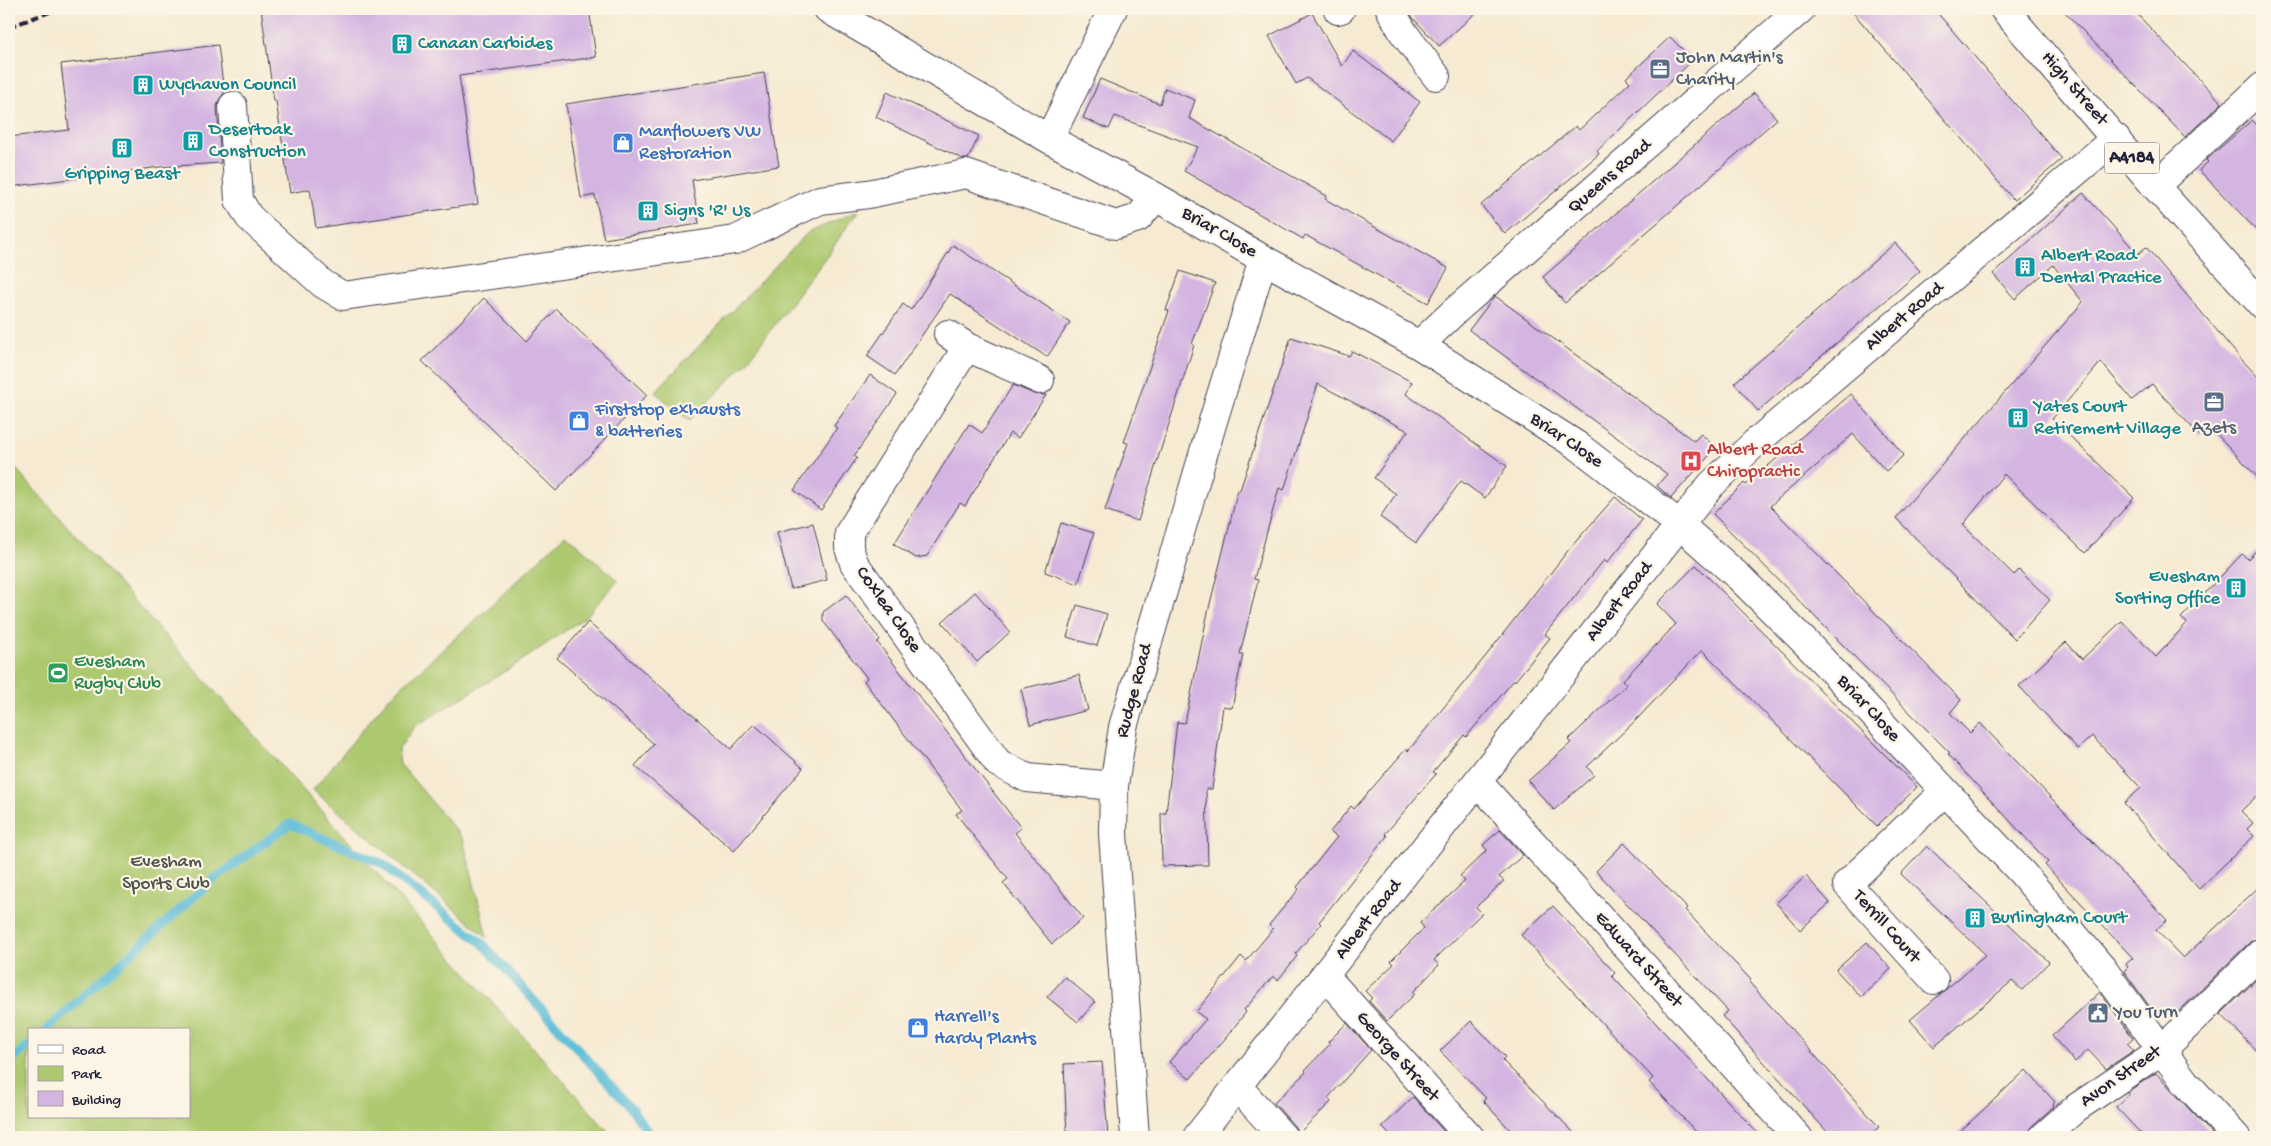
<svg xmlns="http://www.w3.org/2000/svg" width="2271" height="1146" viewBox="0 0 2271 1146" font-family="'Gochi Hand',sans-serif">
  <rect width="100%" height="100%" fill="#fcf5e5"/>
  <filter id="ink" filterUnits="userSpaceOnUse"><feTurbulence type="fractalNoise" baseFrequency=".02" numOctaves="2"/><feDisplacementMap in="SourceGraphic" scale="10" xChannelSelector="R" yChannelSelector="G"/><feConvolveMatrix kernelMatrix="1 2 1 2 8 2 1 2 1" color-interpolation-filters="sRGB"/></filter>
  <filter id="wash" filterUnits="userSpaceOnUse"><feTurbulence type="fractalNoise" baseFrequency=".0096" numOctaves="4" result="noise"/><feDisplacementMap in="SourceGraphic" scale="20" xChannelSelector="R" yChannelSelector="G"/><feGaussianBlur stdDeviation="1.12" result="paint"/><feColorMatrix in="noise" values="0 0 0 0 0 0 0 0 0 0 0 0 0 0 0 0 0 1.4 0 .05"/><feComposite in="paint" operator="in"/></filter>
  <g filter="url(#wash)">
    <rect width="100%" height="100%" fill="#f6ead2"/>
    <path fill="#adc96f" stroke="#687655" fill-rule="evenodd" d="M858,211L828,254L746,363L689,421L655,392L807,233Z
      M9,461L613,1137H9ZM29,1030H189V1117H29Z
      M566,534L618,581L584,618L514,666L414,727L398,750L400,764L463,839L487,937L313,790L387,700L485,611Z"/>
    <g fill="none" stroke-linecap="round" stroke-linejoin="round">
      <path stroke="#59bcd8" stroke-width="9" d="M46,1030L214,879L290,824L381,863L482,943L632,1109L651,1137
        M9,1063L29,1045"/>
    </g>
    <g id="blocks">
      <path fill="#d4b5e2" d="M261,9H589L596,57L459,76L478,204L316,228L310,189L290,193L276,101H274Z
        M1408,9H1480L1439,46L1413,18Z
        M1850,9H1934L2062,159L2014,200Z
        M2062,9H2132L2222,103L2185,137Z
        M1312,13L1342,66L1353,51L1420,102L1391,141L1307,78L1296,84L1269,36Z
        M1670,37L1693,60L1597,151L1599,154L1505,234L1481,205L1576,126L1579,130L1630,82L1626,78Z
        M218,45L224,93L219,100L217,107L221,163L160,167L9,187V137L69,130L61,64Z
        M764,73L779,166L692,180L699,224L604,239L595,195L581,198L566,104Z
        M1100,79L1160,104L1165,88L1195,100L1189,118L1327,196L1325,199L1448,268L1428,303L1305,235L1303,239L1184,171L1198,147L1115,116L1109,129L1083,118Z
        M887,92L979,136L968,159H963L876,117Z
        M1754,93L1777,119L1565,303L1543,277Z
        M2252,120L2262,130V236L2199,170L2208,162L2206,160Z
        M2083,193L2138,254L2146,247L2241,359L2262,381V482L2209,426L2199,435L2152,384L2132,400L2101,362L2052,419L2134,498L2085,553L2004,474L1963,525L2014,575L2019,570L2050,600L2015,639L1896,518L2083,302L2053,265L2015,299L1993,274Z
        M1895,243L1920,271L1758,411L1734,383Z
        M953,245L1070,322L1047,357L950,294L895,375L867,356L903,304L911,310Z
        M1180,271L1215,283L1192,344L1194,345L1138,521L1105,510L1128,443L1124,442L1169,311L1166,310Z
        M1495,296L1694,441L1701,434L1716,448L1671,498L1657,486L1667,474L1469,330Z
        M484,298L527,341L556,309L647,395L556,491L422,361Z
        M1291,337L1349,356L1352,351L1412,382L1406,394L1507,466L1485,498L1461,481L1416,543L1380,517L1396,494L1374,478L1408,431L1318,384L1284,490L1279,488L1254,579L1258,580L1240,654H1243L1232,708L1223,706L1212,789H1206L1208,865L1162,866L1161,813H1166L1177,722L1185,723L1208,612L1238,490H1240Z
        M870,375L897,394L854,456L857,458L821,510L794,490L837,428L834,426Z
        M1013,385L1034,394L1046,395L1018,438L1010,433L965,506L960,503L927,556L916,558L894,544L969,424L982,433Z
        M1851,394L1904,455L1886,471L1853,434L1770,506L1961,700L1950,713L1970,733L1980,723L2167,920L2156,930L2183,958L2262,884V937L2251,941L2174,1016L2167,1008L2157,1017L2124,971L2128,967L2126,964L2133,958L2045,865L2048,862L1948,754L1950,753L1713,514L1744,483L1746,485Z
        M1615,497L1642,520L1607,563L1604,560L1545,634L1550,638L1515,681L1514,680L1466,737L1464,735L1433,772L1436,774L1385,834L1387,836L1319,922L1321,924L1295,954L1297,956L1278,980L1273,976L1244,1010L1246,1012L1224,1040L1190,1079L1169,1062L1206,1019L1196,1012L1241,956L1246,961L1273,929L1269,925L1299,889L1297,887L1337,837L1330,832L1351,806L1354,809L1406,749L1408,751L1485,657L1570,548Z
        M813,523L827,580L791,589L777,532Z
        M1061,523L1094,533L1078,584L1045,572Z
        M2262,544V791L2241,811L2253,823L2247,829L2254,836L2199,889L2124,803L2141,788L2092,736L2078,749L2019,686L2066,642L2082,659L2122,621L2156,657L2187,623L2181,618L2242,554L2248,559Z
        M1696,565L1917,787L1877,826L1702,650L1638,718L1587,767L1594,775L1554,810L1528,781L1571,743L1568,740L1627,684L1623,680L1676,624L1657,604Z
        M975,592L1010,632L977,662L942,622Z
        M846,595L880,640L877,642L1021,828L1015,833L1083,918L1052,944L1003,883L1008,879L956,814L962,810L864,681L867,678L823,621V612Z
        M1077,605L1107,614L1097,646L1067,637Z
        M588,622L731,749L754,724L803,768L734,851L635,766L654,744L557,658Z
        M1079,675L1088,710L1030,725L1021,689Z
        M1500,830L1523,855L1499,877L1504,881L1476,907L1482,913L1434,960L1439,965L1413,992L1415,994L1387,1021L1369,1001L1372,998L1365,991L1394,964L1391,961L1424,928L1420,923L1465,881L1460,876L1487,850L1483,845Z
        M1624,843L1687,908L1685,910L1751,980L1749,982L1879,1127L1867,1137H1832L1722,1016L1728,1011L1596,871Z
        M1927,846L2049,962L2022,990L2012,981L1934,1047L1910,1020L1986,955L1901,874Z
        M1806,876L1830,903L1800,930L1776,903Z
        M1553,906L1615,973L1612,976L1761,1137H1701L1649,1082L1653,1078L1521,935Z
        M1867,942L1891,969L1861,997L1836,970Z
        M2262,974V1057L2221,1014Z
        M1065,977L1095,1002L1078,1022L1047,997Z
        M2100,992L2133,1038L2127,1043L2134,1050L2106,1069L2088,1050L2075,1062L2052,1036Z
        M1471,1021L1505,1057L1502,1060L1578,1137H1517L1483,1101L1486,1098L1440,1051Z
        M1347,1023L1371,1050L1328,1098L1331,1102L1298,1134L1295,1127L1274,1103L1306,1072L1305,1070L1330,1044L1328,1042Z
        M1102,1062L1108,1137H1067L1064,1064Z
        M2026,1070L2055,1102L2053,1104L2054,1106L2032,1126L2028,1137H1954Z
        M2156,1073L2170,1088L2215,1137H2144L2116,1107L2129,1095L2127,1092Z
        M1413,1097L1414,1098L1449,1137H1392L1382,1127Z"/>
    </g>
  </g>
  <g filter="url(#ink)">
    <use href="#blocks" fill-opacity="0" stroke="#424052" stroke-width="1"/>
    <g fill="none" stroke-linecap="round" stroke-linejoin="round">
      <g stroke="#424052" stroke-width="30">
        <path id="street" d="M828,9L1049,139L1156,197L1263,259L1419,345L1578,446L1679,524L1740,578L1808,645L2023,874L2102,968L2185,1082L2236,1137
          M1390,9L1403,32L1436,76
          M1338,10L1341,9
          M233,106L239,200L249,217L323,284L343,296L735,240L820,200L868,194L966,174L1116,225L1138,218L1156,197
          M1049,139L1113,9
          M2155,186L2262,87
          M948,334L967,347L1040,380
          M1419,345L1455,311L1801,9
          M967,347L849,533V548L854,563L998,763L1027,778L1114,786
          M1478,782L1798,1137
          M1325,976L1470,1137
          M1934,980L1847,884L1944,792
          M1237,1086L1283,1137
          M1135,1137L1113,834L1114,786L1123,727L1213,421L1263,259
          M1197,1137L1711,485L1755,443L2116,138
          M2043,1137L2076,1108L2162,1050L2262,952"/>
      </g>
      <g stroke="#424052" stroke-width="30">
        <path id="primary" d="M2004,9L2155,186L2262,305"/>
      </g>
      <use href="#street" stroke="#fff" stroke-width="28"/>
      <use href="#primary" stroke="#fff" stroke-width="28"/>
      <path stroke="#22223b" stroke-width="4" stroke-dasharray="8 4" stroke-linecap="butt" d="M9,10L13,9
        M9,27L58,9"/>
    </g>
  </g>
  <defs>
    <g id="building-square" transform="scale(1.125)"><rect x="-9" y="-9" width="18" height="18" rx="4" fill="#0f9aa8" stroke="#fcf5e5"/><path d="M-4-6H4V6H1V3H-1V6H-4ZM-2.5-4.3h1.7v1.8h-1.7ZM.8-4.3h1.7v1.8H.8ZM-2.5-1h1.7V.8h-1.7ZM.8-1h1.7V.8H.8Z" fill="#fff"/></g>
    <g id="office-square" transform="scale(1.125)"><rect x="-9" y="-9" width="18" height="18" rx="4" fill="#5c6f8a" stroke="#fcf5e5"/><path d="M-6-3h4V-5.5h4V-3h4V5H-6ZM-1-4.5V-3h2v-1.5ZM-6 0V1H6V0Z" fill="#fff"/></g>
    <g id="shop-square" transform="scale(1.125)"><rect x="-9" y="-9" width="18" height="18" rx="4" fill="#3f7fe0" stroke="#fcf5e5"/><path d="M-5-2.5h2.3a2.7 3.5 0 0 1 5.4 0H5L5.5 6h-11ZM-1.5-2.5h3a1.5 2.3 0 0 0-3 0Z" fill="#fff"/></g>
    <g id="hospital-square" transform="scale(1.125)"><rect x="-9" y="-9" width="18" height="18" rx="4" fill="#e0444e" stroke="#fcf5e5"/><path d="M-5-5h3v3.5h4V-5h3V5h-3V1.5h-4V5h-3Z" fill="#fff"/></g>
    <g id="stadium-square" transform="scale(1.125)"><rect x="-9" y="-9" width="18" height="18" rx="4" fill="#2e9e5b" stroke="#fcf5e5"/><path d="M0-5a6.5 5 0 1 0 0 10a6.5 5 0 1 0 0-10ZM-3.5-1.8h7v3.6h-7Z" fill="#fff"/></g>
    <g id="civic-square" transform="scale(1.125)"><rect x="-9" y="-9" width="18" height="18" rx="4" fill="#5c6f8a" stroke="#fcf5e5"/><path d="M-.6-6.5H3V-4.5H.6V-3L4-1V1h2V6H-6V1h2V-1L-.6-3ZM-1.2 2.5V6h2.4V2.5Z" fill="#fff"/></g>
  </defs>
  <g fill-rule="evenodd">
    <use href="#building-square" x="402" y="44"/>
    <use href="#office-square" x="1660" y="69"/>
    <use href="#building-square" x="143" y="85"/>
    <use href="#building-square" x="193" y="141"/>
    <use href="#shop-square" x="623" y="143"/>
    <use href="#building-square" x="122" y="148"/>
    <use href="#building-square" x="648" y="211"/>
    <use href="#building-square" x="2025" y="267"/>
    <use href="#office-square" x="2214" y="402"/>
    <use href="#building-square" x="2018" y="418"/>
    <use href="#shop-square" x="579" y="421"/>
    <use href="#hospital-square" x="1691" y="461"/>
    <use href="#building-square" x="2236" y="588"/>
    <use href="#stadium-square" x="58" y="673"/>
    <use href="#building-square" x="1975" y="918"/>
    <use href="#civic-square" x="2098" y="1013"/>
    <use href="#shop-square" x="918" y="1028"/>
  </g>
  <g text-anchor="middle" dominant-baseline="central" stroke-width="4.5" stroke-linejoin="round" paint-order="stroke">
    <rect fill="#fcf5e5" stroke="#63616e" stroke-width="1" x="2104.5" y="142.5" width="55" height="31" rx="4"/>
    <g font-size="18" font-weight="bold" fill="#22223b">
      <text x="2132" y="158">A4184</text>
    </g>
    <g font-size="19" fill="#0d838f" stroke="#fcf5e5" text-anchor="start">
      <text x="418" y="44">Canaan Carbides</text>
      <text x="159" y="85">Wychavon Council</text>
      <text x="209" y="130">Desertoak<tspan x="209" dy="22">Construction</tspan></text>
      <text x="122" y="174" text-anchor="middle">Gripping Beast</text>
      <text x="664" y="211">Signs 'R' Us</text>
      <text x="2041" y="256">Albert Road<tspan x="2041" dy="22">Dental Practice</tspan></text>
      <text x="2034" y="407">Yates Court<tspan x="2034" dy="22">Retirement Village</tspan></text>
      <text x="2220" y="577" text-anchor="end">Evesham<tspan x="2220" dy="22">Sorting Office</tspan></text>
      <text x="1991" y="918">Burlingham Court</text>
    </g>
    <g font-size="19" fill="#4e5e75" stroke="#fcf5e5" text-anchor="start">
      <text x="1676" y="58">John Martin's<tspan x="1676" dy="22">Charity</tspan></text>
      <text x="2214" y="428" text-anchor="middle">Azets</text>
      <text x="2114" y="1013">You Turn</text>
    </g>
    <g font-size="19" fill="#22223b" stroke="#fcf5e5">
      <text transform="translate(2074 89) rotate(49)">High Street</text>
      <text transform="translate(1610 177) rotate(-41)">Queens Road</text>
      <text transform="translate(1219 233) rotate(30)">Briar Close</text>
      <text transform="translate(1905 317) rotate(-40)">Albert Road</text>
      <text transform="translate(1566 441) rotate(34)">Briar Close</text>
      <text transform="translate(1620 602) rotate(-52)">Albert Road</text>
      <text transform="translate(888 610) rotate(55)">Coxlea Close</text>
      <text transform="translate(1135 691) rotate(-75)">Rudge Road</text>
      <text transform="translate(1868 709) rotate(47)">Briar Close</text>
      <text transform="translate(1369 920) rotate(-52)">Albert Road</text>
      <text transform="translate(1886 927) rotate(48)">Terrill Court</text>
      <text transform="translate(1638 960) rotate(48)">Edward Street</text>
      <text transform="translate(1397 1057) rotate(48)">George Street</text>
      <text transform="translate(2121 1077) rotate(-35)">Avon Street</text>
    </g>
    <g font-size="19" fill="#366cbe" stroke="#fcf5e5" text-anchor="start">
      <text x="639" y="132">Manflowers VW<tspan x="639" dy="22">Restoration</tspan></text>
      <text x="595" y="410">Firststop exhausts<tspan x="595" dy="22">&amp; batteries</tspan></text>
      <text x="934" y="1017">Harrell's<tspan x="934" dy="22">Hardy Plants</tspan></text>
    </g>
    <g font-size="19" fill="#be3a42" stroke="#fcf5e5" text-anchor="start">
      <text x="1707" y="450">Albert Road<tspan x="1707" dy="22">Chiropractic</tspan></text>
    </g>
    <g font-size="19" fill="#27864d" stroke="#fcf5e5" text-anchor="start">
      <text x="74" y="662">Evesham<tspan x="74" dy="22">Rugby Club</tspan></text>
    </g>
    <g font-size="19" fill="#4c544b" stroke="#fcf5e5">
      <text x="166" y="862">Evesham<tspan x="166" dy="22">Sports Club</tspan></text>
    </g>
  </g>
  <rect width="2271" height="1146" fill="none" stroke="#fcf5e5" stroke-width="30"/>
  <rect x="28" y="1028" width="162" height="90" fill="#fcf5e5" stroke="#a5a1a1"/>
  <rect x="38" y="1045" width="25" height="8" fill="#ffffff" stroke="#a5a1a1"/>
  <text x="72" y="1054" font-size="15" fill="#22223b">Road</text>
  <rect x="38" y="1066" width="25" height="15" fill="#adc96f" stroke="#a5a1a1"/>
  <text x="72" y="1078" font-size="15" fill="#22223b">Park</text>
  <rect x="38" y="1091" width="25" height="15" fill="#d4b5e2" stroke="#a5a1a1"/>
  <text x="72" y="1104" font-size="15" fill="#22223b">Building</text>
</svg>
